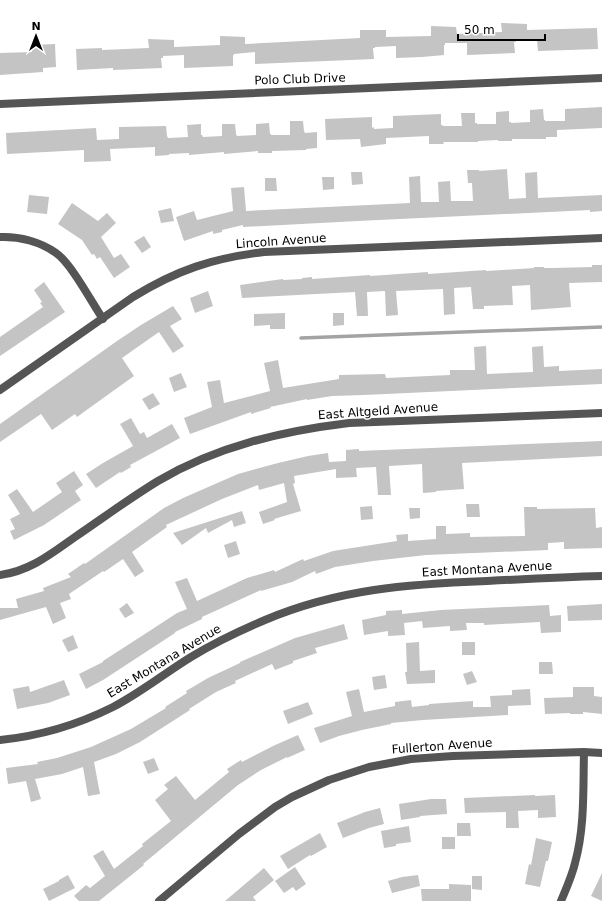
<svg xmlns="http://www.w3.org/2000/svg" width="602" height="901" viewBox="0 0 602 901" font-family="'DejaVu Sans',sans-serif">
  <rect width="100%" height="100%" fill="#fff"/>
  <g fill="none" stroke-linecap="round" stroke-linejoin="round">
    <path stroke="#a3a3a3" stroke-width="3.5" d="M301,338L602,327"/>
  </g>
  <path fill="#c4c4c4" d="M501,23L527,24V30L597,28L598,49L538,51L537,40H516V42H514L515,53L467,55V43H445V45H444V55L422,57L396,58V46L375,47V48H373L374,59L255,64V52L234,54V55H233V66L184,68V55L163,56V58H161L162,68L113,70V68L77,70L76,49L102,48V50L149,48L148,39L174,40V47L220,45V36L245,37V44L360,38V30H386V37L431,36V26L456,27L457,34L502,32Z
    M55,44L56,67L43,68V72L0,75V53L32,52L31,45Z
    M602,107V128L557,130V137H546V139H512V141H498V140L478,141V142H443L444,144H429V136L386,138V144L361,147L360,139L326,140L325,119L372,117V128L374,127V129L393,128V116L441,114V125H442L443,126H462L461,113H475V123H477V124H496V112L509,111V122H511V123L530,122V110L543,109L544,120H545V121H565V109Z
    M290,121H303L304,131L305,133L317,132V148L306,149V150L272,151V153H258V151L224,154V152L189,155V153L169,154V155L155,156V147L110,149L111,161L84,162V150L7,154L6,133L96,128L97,140L119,139V127L166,126L167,136L168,138L188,137L187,125L201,124V135H202L203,137L222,136V124H235L236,134L237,136L256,135V124L269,123L270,134H271V135H290Z
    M507,169L509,199L526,198L525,173L537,172L538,198L602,195V211L590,212V210L358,221L243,227V225L222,230V232L213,234V231L184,241L176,217L194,211L197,220L233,211L231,188L244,187L246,211L410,203L409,177L420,176L421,202H439L438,182L450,181L451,201H473L472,183H468L467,170H479V171Z
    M351,172H362L363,184L352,185Z
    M322,177H334V189L323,190Z
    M265,178H276L277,191H265Z
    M29,195L49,197L47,214L27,212Z
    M72,203L98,221L107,213L116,223L101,237L114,258L121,254L130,267L114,278L100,257L97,259L94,254L92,255L82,240L58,224Z
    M171,208L174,221L161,223L158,211Z
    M144,236L151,247L142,253L134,242Z
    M592,265H602V282L569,283L571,307L531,310L530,285L512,286L513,305L484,306V309H473L471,287L454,288L455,314L444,315L443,289L396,291L398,315L386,316L385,291L367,292L368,316H357L355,292L242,298L240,285L283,279V280L302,279V278L312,277V279L370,275V276L428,272V274L486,270V271L534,268V267H544V268H553L592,267Z
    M44,282L65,312L0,356V337L43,307L40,303L42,302L34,290Z
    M208,291L213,306L195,313L190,298Z
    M173,306L182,319L170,326L184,346L173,353L159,332L122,358L134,376L88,409L77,417L75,414L52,430L41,414L0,442V424L117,341L141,325Z
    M285,313V329H270V325L254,326V314Z
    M333,313H344V325L333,326Z
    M486,346L487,374L533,372L532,347L543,346L544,367L559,366V371L602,369V384L364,395L332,396L307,400V399L270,407L271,408L251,414V412L190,434L184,418L212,407L207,382L220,380L224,403L270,391L264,363L278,360L283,388L339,379V375L385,374L386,378L450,375V370H475L474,347Z
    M181,373L187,387L174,392L169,378Z
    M153,393L160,404L149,410L142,399Z
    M131,418L140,434L144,432L147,438L172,424L180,438L143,458L130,465L131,467L121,473L120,472L96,488L86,474L103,463L133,446L120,424Z
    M602,441V456L462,463L464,489L436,491V492L423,493L422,464L389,466L391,495H378L376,467L356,468L357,477L336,478V469L294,476L295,483L293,484L301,511L274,519L275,520L263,524L259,512L287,502L284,483L259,490L258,485L222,499L166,525L167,527L132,552L144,571L135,577L123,559L104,572L103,571L69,594L71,599L60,603L66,618L53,624L46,607L0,620V608H18L16,599L44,591L43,588L71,577L68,574L84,563L85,564L164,508L183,498L238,474L278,463L308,456L328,453L329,462L346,461V450L359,449V451Z
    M74,471L83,485L75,491L81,500L44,525L14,540L10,531L15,529L10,519L20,514L8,495L17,489L33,512L62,492L56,483Z
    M466,504H479L480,517H467Z
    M372,506L373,519L361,520L360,507Z
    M524,507H537V509L595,508L596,528L602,527V548L564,549V542L548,543V550L426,555L373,561L335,567L316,574L315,571L292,582L261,591V590L202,617V619L175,632V633L103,680L86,689L79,674L103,662V661L151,630L177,613L187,609L175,582L187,578L197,601L247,578L274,570L275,572L303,559L304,561L333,551L397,541L396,535L408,534V541L436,539V526H446V534L470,533V537L525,536Z
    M409,508H420V518L410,519Z
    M242,511L246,523L234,527L232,520L208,533L206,528L182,545L173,533Z
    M236,541L240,554L228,558L224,545Z
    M127,603L134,613L125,618L119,609Z
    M602,604V620L568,621L567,606Z
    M549,605L550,616L561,615V632L541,633L540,622L484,625V623H466L467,630L450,631V626L423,628L422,621L404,623L405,635L388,636V631L364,635L362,620L386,615V611L402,610V614L441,610Z
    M344,624L348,639L315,648L317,653L293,661V663L275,670L272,664L235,681L236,683L216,692L189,709L190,710L140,742L116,754L94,762L100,794L88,796L83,767L62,774L35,779L41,799L31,802L26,781L8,784L6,768L38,764L37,762L57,758L91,747L131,729L166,708L165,707L187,693L186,691L208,678L240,663V662L295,638Z
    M73,635L78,648L68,652L62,640Z
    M419,642L420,671L435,670V683L407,684L405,672H407L406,643Z
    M462,642H475V655H462Z
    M539,662H552L553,674H539Z
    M472,671L477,682L467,685L463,674Z
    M385,675L387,688L374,690L372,677Z
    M64,680L70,695L48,703L17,709L13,689L29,686L30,692Z
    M573,687H594V696L602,697V714L583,712V714H570V713L545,714L544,698L573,697Z
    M359,689L364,712L395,706V702L411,700L412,707L429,705V704L473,701V707H491L490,696L512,695V690L530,689L531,705L508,706V715L423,720L391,723V724L362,730L339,736L320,743L314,728L352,716L346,692Z
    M308,702L313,714L288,724L283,711Z
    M298,735L305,750L287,758V757L261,770L238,785L143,864L144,865L99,901H79L74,896L86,885L90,888L105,876L93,856L103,850L114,869L143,846L142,844L171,821L155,800L168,789L164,785L176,776L195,800L229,772L227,769L241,760L242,762L273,746Z
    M154,758L159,770L148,774L143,762Z
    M535,795V796L555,795L556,817L538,818V810L518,811L519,828H506V812L465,813L464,798Z
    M431,799H446L447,814L420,816V817L401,820L399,804Z
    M380,808L384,824L369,828L343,838L337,823L365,812Z
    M457,823H470L471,836H457Z
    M409,826L411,842L396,844V846L384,848L381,831Z
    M320,833L327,847L311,856L310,855L288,869L280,856Z
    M442,837H455V849H442Z
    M536,838L552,842L548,861H546L540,887L525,884L529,864L531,865Z
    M295,867L306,884L296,891L293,887L284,893L275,881Z
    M264,868L274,880L253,897L256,901H225Z
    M602,873V901L591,896Z
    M68,875L75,888L49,901L43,889L59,881V880Z
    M418,875L420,886L392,893L388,881L402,877Z
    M472,876H482V890L472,889Z
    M449,884L471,885V901H422L421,889H449Z"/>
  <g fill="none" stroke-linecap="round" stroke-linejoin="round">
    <path stroke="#555" stroke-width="8" d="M0,104L602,78
      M0,237C19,236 41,242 56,253C71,263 92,303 103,319
      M0,390L133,297C177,270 213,258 264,252L602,238
      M0,575C30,571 51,554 75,537C103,518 130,498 158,481C217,446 283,431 349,423L602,413
      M0,740C40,736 77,725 113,707C140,693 165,673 191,657C214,643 239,631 265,620C338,589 409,584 487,581C525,579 564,577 602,576
      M159,901L239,834L275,807L292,797L329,780L369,767L411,759L453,756L584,752L602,753
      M561,901C566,889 572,876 575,863C585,827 583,789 584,752"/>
  </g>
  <g text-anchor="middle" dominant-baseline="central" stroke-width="3" stroke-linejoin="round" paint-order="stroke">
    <g font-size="12" fill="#000" stroke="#fff">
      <text transform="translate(300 79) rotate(-2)">Polo Club Drive</text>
      <text transform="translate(281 241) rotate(-4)">Lincoln Avenue</text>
      <text transform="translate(378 411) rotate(-4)">East Altgeld Avenue</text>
      <text transform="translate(487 569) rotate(-3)">East Montana Avenue</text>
      <text transform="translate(164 661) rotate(-31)">East Montana Avenue</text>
      <text transform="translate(442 746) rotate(-4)">Fullerton Avenue</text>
    </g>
  </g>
  <g transform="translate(36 36)" stroke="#ffffff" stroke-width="3" paint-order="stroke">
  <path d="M0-3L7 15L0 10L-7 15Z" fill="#000000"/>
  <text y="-6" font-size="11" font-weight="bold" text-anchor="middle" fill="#000000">N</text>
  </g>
  <path d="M458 34v6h87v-6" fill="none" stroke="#000000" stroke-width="2"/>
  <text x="464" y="34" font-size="12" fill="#000000" stroke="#ffffff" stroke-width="3" paint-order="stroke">50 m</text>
</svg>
